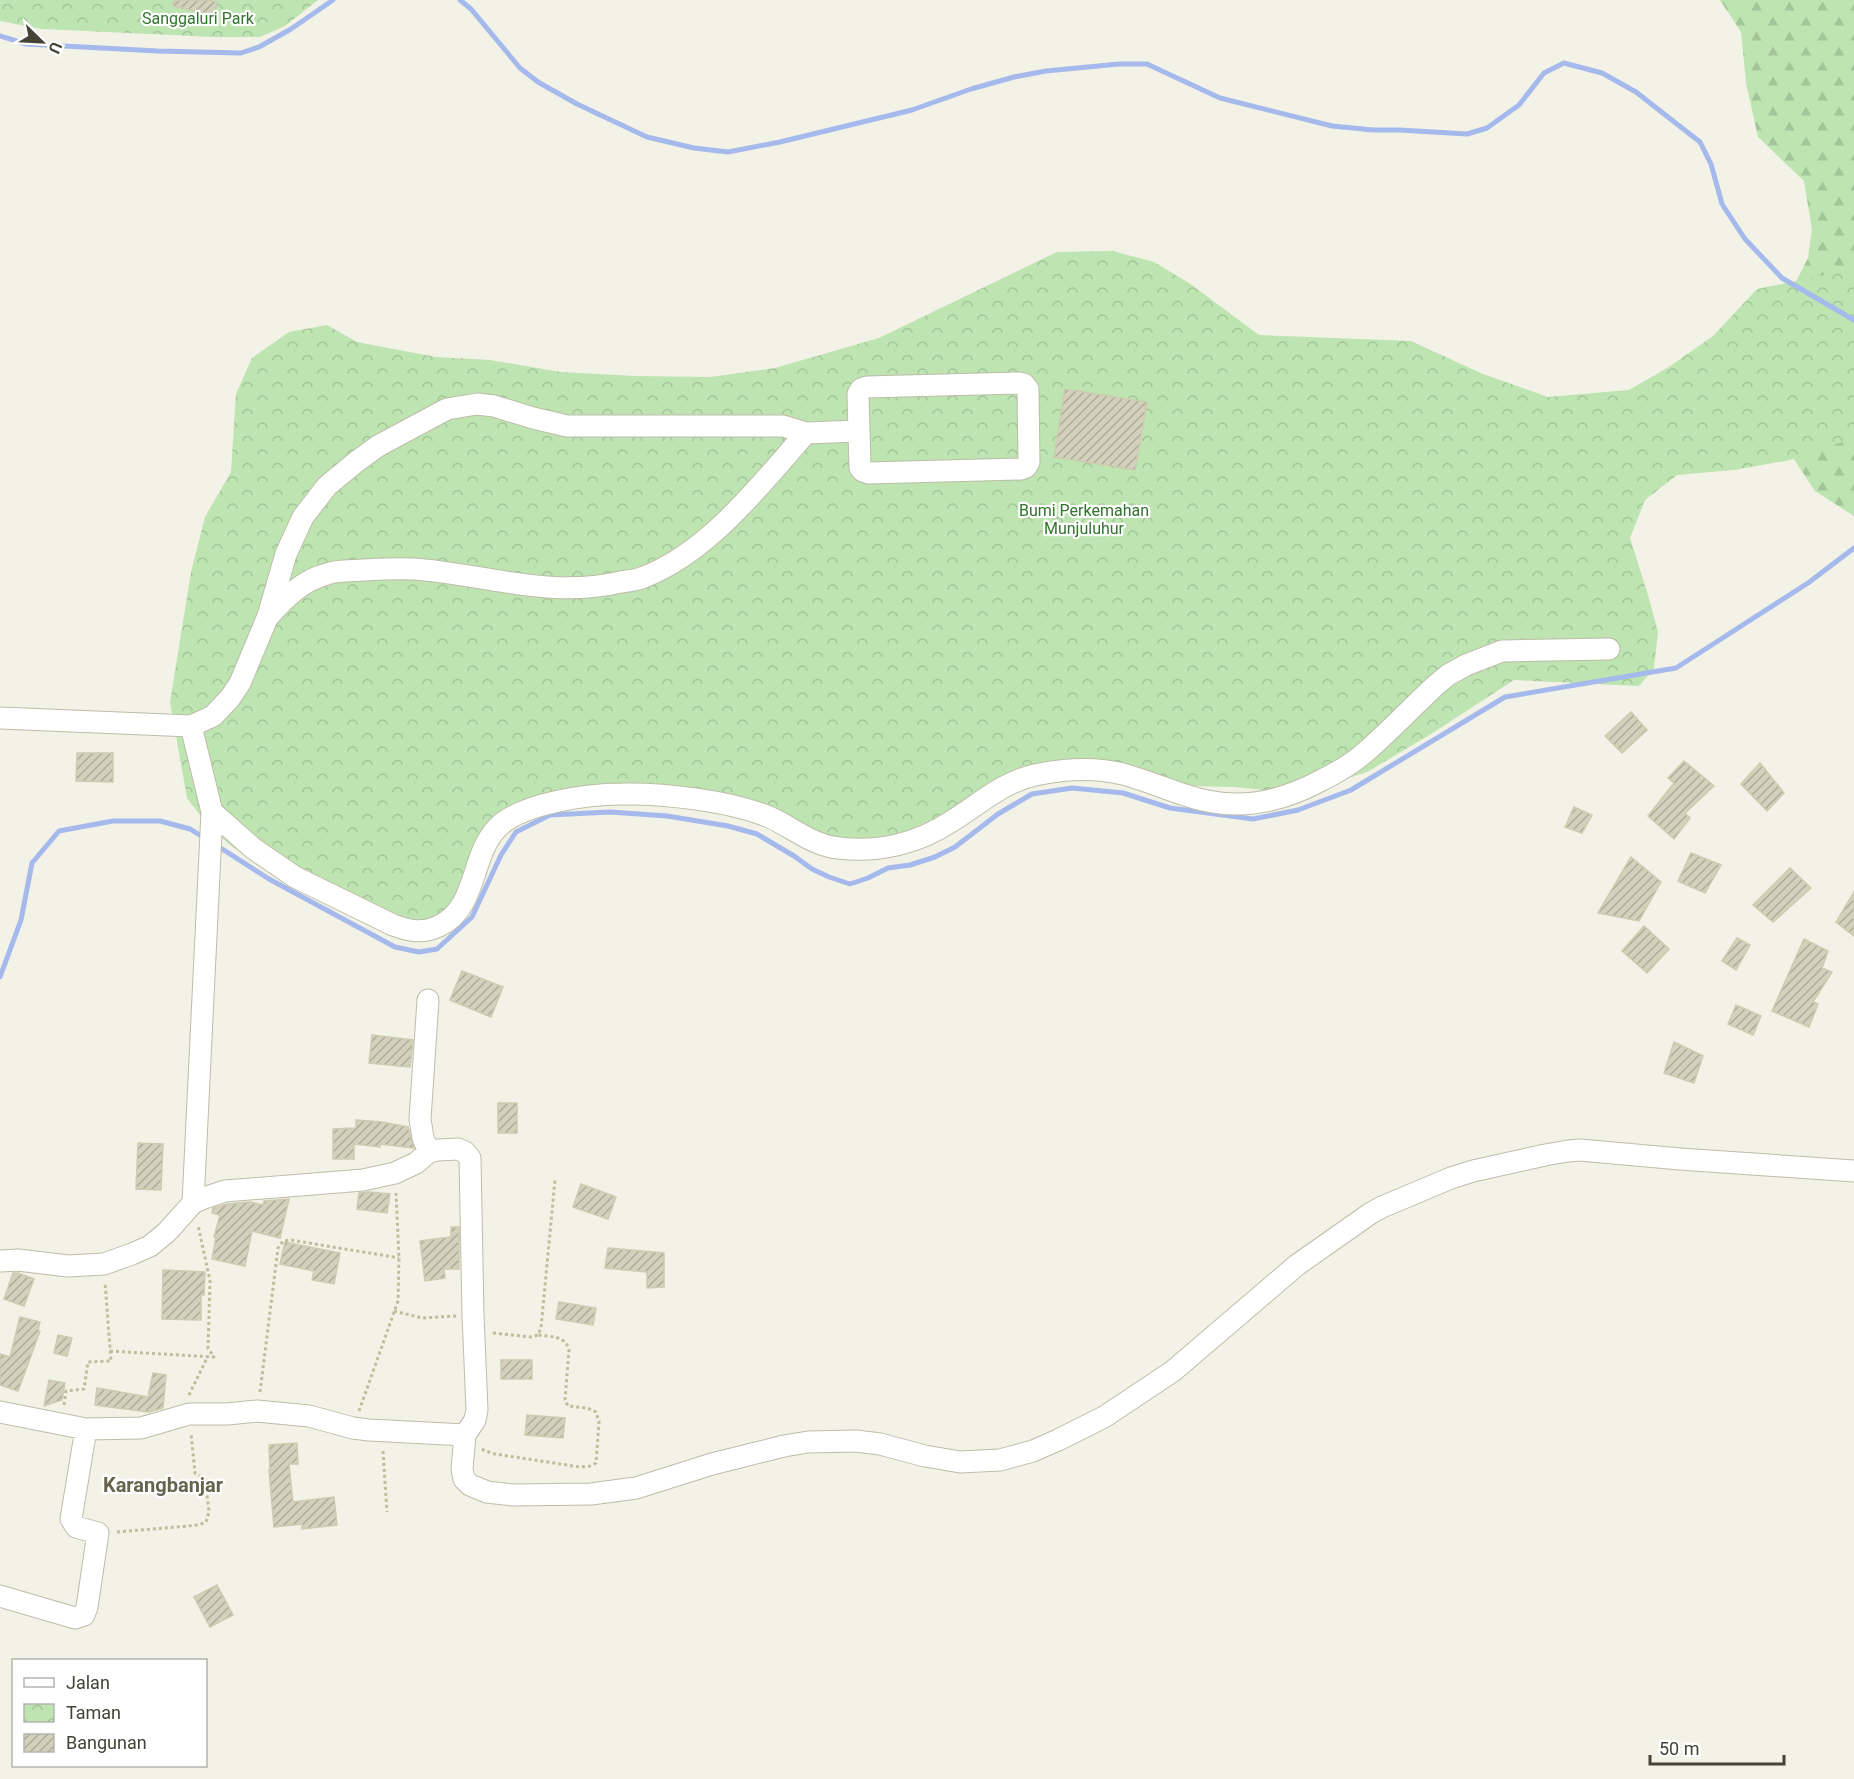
<svg xmlns="http://www.w3.org/2000/svg" width="1854" height="1779" viewBox="0 0 1854 1779" font-family="Roboto,sans-serif">
  <defs>
    <pattern id="forest-firs" width="22" height="20" patternUnits="userSpaceOnUse" patternTransform="scale(1.5)"><rect width="22" height="20" fill="#bde4b1"/><path d="M5 1l3.5 6h-7zM16 11l3.5 6h-7z" fill="#a4c599"/></pattern>
    <pattern id="park-crowns" width="20" height="18" patternUnits="userSpaceOnUse" patternTransform="scale(1.5)"><rect width="20" height="18" fill="#bde4b1"/><path d="M2 6a3 3 0 1 1 6 0M12 15a3 3 0 1 1 6 0" fill="none" stroke="#a4c599"/></pattern>
    <pattern id="building-hatch" width="6" height="6" patternUnits="userSpaceOnUse" patternTransform="scale(1.5)"><rect width="6" height="6" fill="#d3d1bc"/><path d="M-1 1l2-2M0 6l6-6M5 7l2-2" fill="none" stroke="#adab9a"/></pattern>
  </defs>
  <rect width="100%" height="100%" fill="#f2f2e6"/>
  <path fill="url(#forest-firs)" d="M1720,0H1854V516L1815,491L1778,435L1766,340L1808,258L1812,229L1804,181L1758,137L1746,83L1741,32Z"/>
  <path fill="url(#park-crowns)" d="M0,0H318L285,26L260,37H214L42,29L0,21Z
    M1113,251L1154,262L1189,283L1259,335L1411,341L1483,374L1548,397L1629,390L1669,367L1713,336L1757,289L1854,269V441L1851,439L1790,460L1734,470L1677,475L1645,500L1630,538L1648,595L1658,632L1654,668L1639,686L1514,680L1431,734L1367,772L1299,794L1236,787L1141,785L1060,770L875,855L707,799L516,811L473,878L439,924L401,931L265,864L234,848L209,827L187,798L170,702L191,572L205,517L231,472L236,394L252,358L289,332L327,325L357,342L436,357L490,360L561,372L635,376L711,377L775,368L879,338L1057,252Z"/>
  <g fill="none" stroke-linecap="round" stroke-linejoin="round">
    <path stroke="#a6b9ec" stroke-width="5" d="M460,0L471,9L520,68L538,82L577,104L647,137L694,148L728,152L780,142L912,110L971,89L1014,77L1046,71L1119,64H1147L1220,98L1332,126L1373,130H1399L1467,134L1487,128L1519,105L1544,73L1564,63L1602,73L1636,92L1700,142L1711,164L1722,204L1745,239L1782,278L1854,320
      M0,36L26,44L158,51L241,53L259,47L291,29L333,0
      M216,845L269,879L395,947L419,952L437,949L472,917L501,855L516,832L550,815L610,812L667,816L728,826L757,834L794,856L812,869L829,877L850,884L868,878L888,868L910,865L935,857L955,847L998,814L1032,794L1072,788L1123,793L1170,808L1253,819L1298,810L1351,790L1505,697L1676,668L1808,583L1854,548
      M0,977L21,920L32,863L59,831L113,821H160L190,829L206,839"/>
  </g>
  <path fill="url(#building-hatch)" stroke="#cdcbb0" stroke-width="1.5" d="M174,0H208L217,2L214,15L173,6Z
    M1065,389L1147,402L1135,470L1054,457Z
    M1631,712L1647,730L1622,753L1605,736Z
    M77,753H113V782L76,781Z
    M1684,761L1714,786L1685,813L1690,818L1674,839L1648,816L1674,783L1668,778Z
    M1760,763L1784,793L1767,811L1741,784Z
    M1574,807L1592,815L1582,833L1565,827Z
    M1691,853L1721,865L1705,893L1678,881Z
    M1631,857L1661,882L1639,921L1598,913Z
    M1790,868L1811,888L1773,922L1753,905Z
    M1854,892V936L1836,922Z
    M1644,926L1669,949L1647,973L1622,951Z
    M1737,938L1750,945L1736,970L1722,961Z
    M1804,939L1828,951L1822,968L1832,972L1813,1002L1818,1004L1809,1027L1772,1011Z
    M462,971L503,987L491,1017L450,1000Z
    M1736,1005L1761,1016L1753,1035L1728,1024Z
    M372,1035L413,1040L410,1067L369,1063Z
    M1674,1042L1703,1056L1694,1083L1664,1073Z
    M498,1103H517V1133H498Z
    M356,1120L382,1122L408,1127L414,1148L380,1144V1147L354,1144V1159H333V1129L356,1128Z
    M138,1143L163,1144L161,1190L136,1189Z
    M581,1184L616,1197L608,1219L573,1207Z
    M369,1192L390,1194L387,1213L357,1209L359,1193Z
    M289,1199L280,1238L252,1231L245,1266L212,1259L216,1237H214L220,1215L212,1213L213,1208L228,1204L250,1202L263,1205L264,1201Z
    M451,1227H459V1269H444L445,1278L425,1281L420,1241L451,1237Z
    M285,1242L340,1253L334,1284L312,1280L314,1271L280,1264Z
    M608,1248L664,1253V1287L647,1288V1272L605,1268Z
    M163,1270L205,1272L204,1295H201V1320L162,1319Z
    M13,1273H18L34,1279L24,1306L4,1299Z
    M559,1302L596,1308L593,1325L556,1319Z
    M20,1317L40,1322L38,1330L40,1331L18,1391L0,1385V1354L10,1357Z
    M58,1335L72,1338L67,1356L54,1353Z
    M501,1360H532V1379H501Z
    M153,1373L166,1375L163,1408L149,1412L95,1405L97,1388L148,1397Z
    M49,1380L65,1383L62,1400L44,1406Z
    M527,1415L565,1418L563,1438L525,1435Z
    M297,1443L298,1464H289L293,1502L334,1497L337,1525L302,1529V1524L274,1527L269,1470H270L269,1445Z
    M217,1585L233,1615L210,1627L194,1597Z"/>
  <g fill="none" stroke-linecap="round" stroke-linejoin="round">
    <g stroke="#bdbda9" stroke-width="23">
      <path id="minor" d="M1019,383L1024,384L1028,389L1029,462L1026,467L1021,469L869,473L863,471L860,468L858,394L861,389L867,387Z
        M269,616C285,598 303,580 327,574C338,570 352,571 363,570C380,569 397,568 414,569C485,574 548,599 621,582C629,581 637,580 644,577C709,552 761,484 806,433
        M0,718L191,726L212,812L254,849L295,877L393,925C409,931 422,934 439,926C478,908 470,855 498,827C522,803 589,794 622,794C663,793 731,801 769,817C792,827 813,846 839,848C879,853 919,843 952,821C979,804 1003,782 1035,775C1063,769 1095,767 1123,774C1144,780 1164,788 1185,795C1234,812 1277,804 1322,780C1336,773 1350,765 1362,755C1388,733 1411,708 1436,685L1448,675L1466,665L1502,651L1609,649
        M191,726L213,716L230,698L240,683L268,616L286,554L303,517L327,486L356,462L378,446L447,409L477,404L494,406L533,418L567,426H783L806,433L859,431
        M428,1000L420,1119L423,1138L429,1152
        M193,1203L212,812
        M0,1261L18,1260L68,1266L104,1264L132,1254L150,1246L167,1232L193,1203L204,1198L225,1191L363,1180L395,1173L416,1163L429,1152L438,1150L458,1149L465,1152L470,1158L473,1315L477,1410L475,1420L465,1435
        M0,1412L86,1429L141,1428L189,1414H227L257,1411L309,1416L353,1428L369,1430L465,1435L462,1469L464,1479L470,1485L487,1492L513,1495L591,1494L636,1488L712,1464L784,1446L808,1442L856,1441L880,1444L925,1456L960,1462L1000,1460L1033,1451L1058,1440L1104,1417L1173,1371L1297,1265L1371,1213L1382,1207L1451,1178L1473,1171L1545,1155L1568,1151L1580,1150L1680,1159L1854,1171
        M0,1596L75,1618L84,1615L87,1607L98,1533L76,1527L71,1519L86,1429"/>
    </g>
    <path stroke="#bebd9c" stroke-width="3" stroke-dasharray="3 3" stroke-linecap="butt" d="M394,1311L422,1318L456,1316
      M493,1333L531,1337L538,1335L541,1328L555,1180
      M110,1351L214,1357L208,1348L210,1281L198,1225
      M260,1392L278,1248L283,1241L291,1240L399,1258
      M189,1395L208,1356
      M64,1405L66,1391L84,1389L88,1362L111,1361L105,1282
      M359,1411L398,1301L399,1258L396,1193
      M482,1449L485,1451L495,1454L580,1467L590,1466L596,1463L599,1422L596,1412L587,1408L568,1406L565,1400L569,1350C565,1335 551,1337 538,1335
      M383,1451L387,1512
      M117,1532L199,1525L206,1522L209,1512L205,1479L195,1473L191,1433"/>
    <use href="#minor" stroke="#fff" stroke-width="21"/>
  </g>
  <g text-anchor="middle" dominant-baseline="central" stroke-width="4.5" stroke-linejoin="round" paint-order="stroke">
    <g font-size="16" fill="#31732d" stroke="#fff">
      <text x="198" y="18">Sanggaluri Park</text>
      <text x="1084" y="510">Bumi Perkemahan<tspan x="1084" dy="18">Munjuluhur</tspan></text>
    </g>
    <g font-size="20" font-weight="bold" fill="#67644e" stroke="#fff">
      <text x="163" y="1485">Karangbanjar</text>
    </g>
  </g>
  <rect x="12" y="1659" width="195" height="108" fill="#ffffff" stroke="#b4b4af" stroke-width="1.5"/>
  <rect x="24" y="1678" width="30" height="9" fill="#ffffff" stroke="#b4b4af" stroke-width="1.5"/>
  <text x="66" y="1689" font-size="18" fill="#444336">Jalan</text>
  <rect x="24" y="1704" width="30" height="18" fill="url(#park-crowns)" stroke="#b4b4af" stroke-width="1.5"/>
  <text x="66" y="1719" font-size="18" fill="#444336">Taman</text>
  <rect x="24" y="1734" width="30" height="18" fill="url(#building-hatch)" stroke="#b4b4af" stroke-width="1.5"/>
  <text x="66" y="1749" font-size="18" fill="#444336">Bangunan</text>
  <g transform="translate(42 42) rotate(114)" stroke="#ffffff" stroke-width="4.5" paint-order="stroke">
  <path d="M0-4.5L10 22L0 15L-10 22Z" fill="#444336"/>
  <text y="-9" font-size="16" font-weight="bold" text-anchor="middle" fill="#444336">U</text>
  </g>
  <path d="M1650 1755v9h134v-9" fill="none" stroke="#444336" stroke-width="3"/>
  <text x="1659" y="1755" font-size="18" fill="#444336" stroke="#ffffff" stroke-width="4.5" paint-order="stroke">50 m</text>
</svg>
